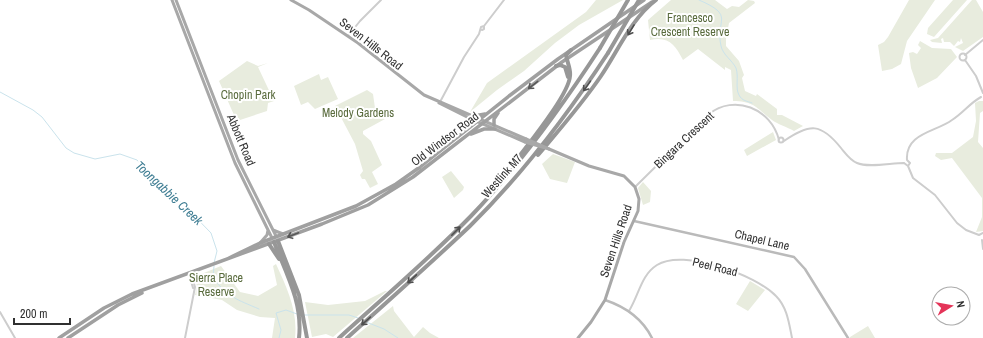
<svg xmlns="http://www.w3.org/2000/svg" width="983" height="338" viewBox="0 0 983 338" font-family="'Archivo Narrow',sans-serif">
  <rect width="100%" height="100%" fill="#fff"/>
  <path fill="#e8ecde" d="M596,0H623L579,25L555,43L524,71L497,90L470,112L487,83L586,12Z
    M671,0H715L727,9L732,6L739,7L748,0L754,1L755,3L729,23L726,39V46L739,61L744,75L742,78L745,91L756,96L757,94L777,109V115H782L803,126L794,131C787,127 777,124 772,120C757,109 755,101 733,101L731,70L725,67V70L698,49L683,60C675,45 669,36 650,40L648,20Z
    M909,0H935L907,41L901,64L892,69L882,71L878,45L884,42L888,37Z
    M953,0H967L934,37L927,34L928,28Z
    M972,0H976L983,12V37L963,51L955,47L963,43L961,38L960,42L958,41L954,46L950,42H944L943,38L941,39L942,43L932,42L930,40L938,38Z
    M920,41L932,48L951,49L957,57L937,78L918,88L911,68L909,53L913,52L917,54L921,48L918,45Z
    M247,61L258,66L268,63L258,67L274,101L268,103L267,111L240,120L234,115L219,81Z
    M319,74L321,80L328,77L338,99L315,109L308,102L301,105L294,86Z
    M367,90L373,94L375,108L385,119L363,131V134L371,141L382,165L372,172L378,184L370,188L365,179H362L360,175L363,171L355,144L335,106Z
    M979,101H983V111L980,113L978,142L983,148V231L976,232L982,217V198L952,158L941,160L935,156L936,153H952L973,137L976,121L975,103Z
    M773,132L776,140L747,156L744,150Z
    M553,154L575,162L567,183L550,179L542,164Z
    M451,171L464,187L463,190L454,198L442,177Z
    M643,182L651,191L650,202L643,205L638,188Z
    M276,264C287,288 298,311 295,338H272L275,318L260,317L237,310L222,300L195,295L197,286L194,277L221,266L240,292L258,296L277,285L273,266Z
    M750,281L765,290L748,311L736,304Z
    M385,291H387L333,337L326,334L312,337L305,302L328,305L365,301Z
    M393,306L394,311L414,337L423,327L430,333L439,338H353Z
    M868,326L875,338H850V337Z"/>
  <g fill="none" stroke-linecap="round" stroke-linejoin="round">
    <path stroke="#cae3ec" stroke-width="1" d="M699,0C736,16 715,19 721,46C723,55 732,60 736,68C739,77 735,88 739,95C742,101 747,101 752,103
      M0,92L33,110L42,117L66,148L74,153L95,159L120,154L137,160L156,181L176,197L211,233L217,251L214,263
      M214,266L213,278C229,298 236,299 259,309
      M304,315H349L358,318
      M366,322L384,329L398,338
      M279,338L281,330L276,313L286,310L297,314"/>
    <path stroke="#cdcdcd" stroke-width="2" d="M482,30L484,29V26L504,0
      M348,36L360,21L381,0
      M959.5 57a3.5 3.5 0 1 1 7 0a3.5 3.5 0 1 1-7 0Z
      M965,55L983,40
      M965,60L976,76L983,93
      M440,102L464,57L479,34L481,27L484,26
      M778.5 140a2.5 2.5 0 1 1 5 0a2.5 2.5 0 1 1-5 0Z
      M784,141C810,123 821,123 841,148C846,154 850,160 857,163C868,168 891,163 904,163
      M907,160C905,133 936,132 952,120C963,113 970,103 981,97
      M907,160L910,163L908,166
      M904,163L908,166L913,178L935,195L957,223L966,230L979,235
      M635,187L709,114C734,94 771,108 779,140
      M979,235L983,233
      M982,240L983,249
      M189,274L193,288
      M629,311C639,295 641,275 657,265C683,248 756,275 776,296C787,307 789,323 792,338
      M0,312L15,338
      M185,338L195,287L191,273"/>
    <path stroke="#bababa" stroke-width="2.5" d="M634,221L794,257L805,269L848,338
      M605,300C626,307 642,318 652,338"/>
    <path stroke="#a8a8a8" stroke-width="3" d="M172,0L235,163L272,238
      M176,0L238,160L276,236
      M291,0L309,10L358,43L424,95L526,139
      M439,103L469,118L525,142
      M549,149L589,166L624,176L635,187L639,199L638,211L624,242L605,300L591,322L578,338
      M273,230L283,234
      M260,243L267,235L268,230"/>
    <path stroke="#a0a0a0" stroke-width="3.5" d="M474,116L485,114
      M494,125V119L498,113
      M466,129L469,118
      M471,134L484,129H495
      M229,258L260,243L356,206L396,184L420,167L509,96L558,59L644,0
      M59,338L104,308L132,294L322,224L368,205L413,177L562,62L652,2
      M68,338L118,305L142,293"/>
    <path stroke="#979797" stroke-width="4" d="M556,66L560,65L565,67L568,77
      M538,155C560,129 582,104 601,76C618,51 631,19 656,0
      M518,158C530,142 569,94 570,76C571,69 567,62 566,55L571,50
      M278,241L299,295L307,338
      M274,242C286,273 303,303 299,338
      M269,244L279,259
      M339,338C383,298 429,259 471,216C520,165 561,108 600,48
      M347,338C388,301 430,264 470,226C523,174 568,114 608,53"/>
    <path stroke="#a8a8a8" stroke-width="3" d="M526,139L549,149
      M525,142L549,149"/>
    <path stroke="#979797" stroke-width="4" d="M600,48L628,0
      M608,53L639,0"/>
  </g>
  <defs><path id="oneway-shaft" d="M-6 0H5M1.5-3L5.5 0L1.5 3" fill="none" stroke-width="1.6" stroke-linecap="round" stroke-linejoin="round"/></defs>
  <g stroke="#4f4f4f">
    <use href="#oneway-shaft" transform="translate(631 30) rotate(121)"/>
    <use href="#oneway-shaft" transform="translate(587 86) rotate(125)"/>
    <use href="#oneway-shaft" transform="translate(456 231) rotate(-45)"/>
    <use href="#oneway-shaft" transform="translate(412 279) rotate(137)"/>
    <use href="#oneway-shaft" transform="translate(366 321) rotate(138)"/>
  </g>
  <g stroke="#575757">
    <use href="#oneway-shaft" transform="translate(533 85) rotate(142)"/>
    <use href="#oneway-shaft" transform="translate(293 235) rotate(159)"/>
  </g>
  <g text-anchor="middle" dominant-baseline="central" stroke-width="4" stroke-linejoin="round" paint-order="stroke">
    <g font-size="12" fill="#596b3d" stroke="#fff">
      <text x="690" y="18">Francesco<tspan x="690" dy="14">Crescent Reserve</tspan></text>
      <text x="248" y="95">Chopin Park</text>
      <text x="358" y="113">Melody Gardens</text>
      <text x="216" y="278">Sierra Place<tspan x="216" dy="14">Reserve</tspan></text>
    </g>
    <g font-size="12" fill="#303030" stroke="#fff">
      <text transform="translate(371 44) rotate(38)">Seven Hills Road</text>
      <text transform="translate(445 139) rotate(-37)">Old Windsor Road</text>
      <text transform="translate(241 140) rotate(67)">Abbott Road</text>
      <text transform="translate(684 140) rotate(-43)">Bingara Crescent</text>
      <text transform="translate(502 176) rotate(-48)">Westlink M7</text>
      <text transform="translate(762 240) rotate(13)">Chapel Lane</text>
      <text transform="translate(616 241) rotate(-71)">Seven Hills Road</text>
      <text transform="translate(715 267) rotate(14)">Peel Road</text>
    </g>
    <g font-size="13" font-style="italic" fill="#3d7c92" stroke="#fff">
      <text transform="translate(169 193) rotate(43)">Toongabbie Creek</text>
    </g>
  </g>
  <g transform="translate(951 306) rotate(79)"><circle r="19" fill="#ffffff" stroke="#acacac"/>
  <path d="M0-3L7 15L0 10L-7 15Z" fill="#e43458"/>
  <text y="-6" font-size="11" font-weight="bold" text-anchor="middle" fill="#303030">N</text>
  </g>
  <path d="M14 318v6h56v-6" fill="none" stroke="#303030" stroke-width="2"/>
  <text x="20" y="318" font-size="12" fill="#303030" stroke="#ffffff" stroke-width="3" paint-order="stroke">200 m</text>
</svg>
